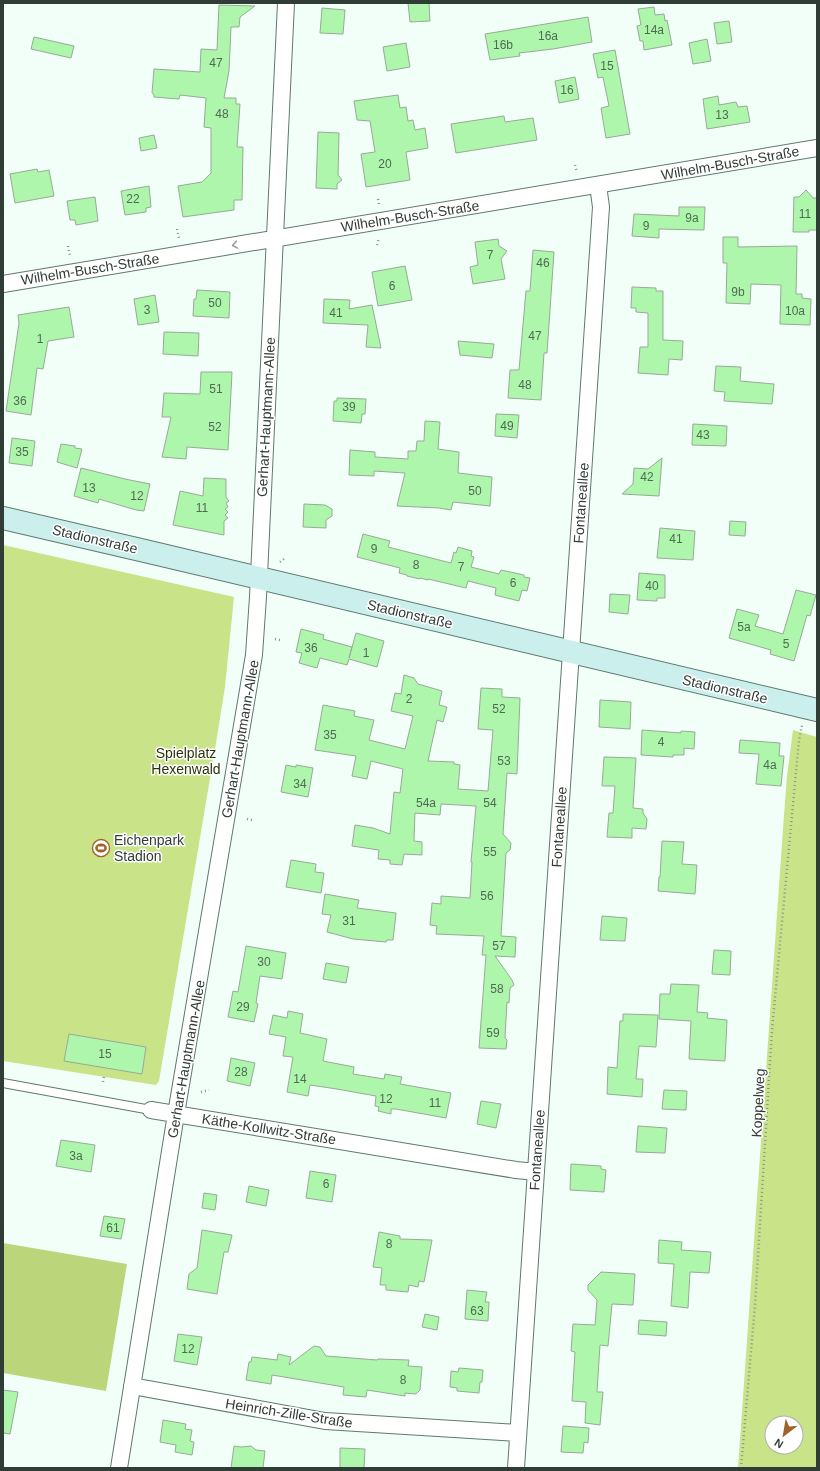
<svg xmlns="http://www.w3.org/2000/svg" width="820" height="1471" viewBox="0 0 820 1471" font-family="Arial,sans-serif">
  <rect width="100%" height="100%" fill="#f2fff8"/>
  <path fill="#c8e388" fill-rule="evenodd" d="M3,545L234,597L225,687L217,737L159,1081L156,1085L3,1061Z
    M793,730L817,737V1468H738L784,815L787,776ZM772,1423H796V1447H772Z"/>
  <path fill="#bbd67a" d="M3,1243L127,1264L106,1391L3,1373Z"/>
  <path fill="#aef6ac" stroke="#97ab96" d="M408,3H429L430,21L410,22Z
    M219,5L255,6L240,17L239,27H231L229,71L224,98H236V104H240L237,147H243L242,200H234V210L183,217L178,186L202,182L211,173V128L204,127L206,98L180,95L179,99L154,97V94L152,93L154,69L200,72L201,49L217,50Z
    M654,7L655,15L664,14L665,21L667,20L672,45L644,50L643,41H640L637,26L641,25L638,9Z
    M322,8L345,10L343,34L320,33Z
    M588,17L592,42L553,49L519,53L520,56L490,60L485,34Z
    M729,21L732,42L717,44L714,23Z
    M34,37L74,46L71,58L31,49Z
    M707,39L711,61L693,64L689,43Z
    M406,43L410,67L387,71L383,47Z
    M615,50L630,134L606,138L601,108L609,106L603,77L598,78L593,54Z
    M575,77L579,99L559,103L555,81Z
    M398,95L400,108L406,107L408,121L413,120L415,130L425,128L428,148L406,152L410,180L366,187L361,154L375,152L370,121L357,120L354,101Z
    M718,96L719,105L736,102L738,107L747,106L750,122L707,129L703,99Z
    M504,116L505,122L533,118L537,140L456,153L451,124Z
    M318,132L339,133L338,175L342,180L337,184V189L316,188Z
    M154,135L157,148L141,151L139,138Z
    M37,169L38,172L49,170L54,196L15,203L10,174Z
    M149,186L151,207L146,208V212L125,215L121,191Z
    M806,190L813,198H817V230H809V232H793L794,197H799Z
    M95,197L98,221L76,225L75,220H70L67,201Z
    M679,207H705L704,230L659,229V238L632,236L634,214L679,216Z
    M723,237H738V247L797,246L796,294H802V298L811,299L810,325L780,324L781,285L751,284L750,304L726,303L727,263H723Z
    M498,239L499,246L507,251L501,259L505,279L473,284L470,267L478,265L475,242Z
    M533,250L554,252L547,353H544L541,400L508,398L510,370H519L526,291H530Z
    M405,266L412,300L378,306L372,272Z
    M632,287L656,288V291H663V340L683,341L682,360L669,359L668,375L638,373L640,347H648V313L636,312V308H631Z
    M197,290L230,292L229,318L193,316L194,299H196Z
    M155,295L159,322L138,325L134,299Z
    M324,299L350,300L349,309L372,305L381,348L366,347L368,325L323,323Z
    M69,307L74,337L48,341L43,369L37,368L31,415L6,411L19,323L18,315Z
    M164,332L199,333L198,356L163,354Z
    M458,341L494,344L492,358L460,355Z
    M716,366L741,367L740,381L774,384L772,404L724,401L725,392L714,391Z
    M201,372H232L228,450L187,447L186,459L162,457L171,417H162L164,393L200,394Z
    M337,398L366,399L365,414H362L361,423L333,421L334,401H337Z
    M496,414L519,415L517,438L495,436Z
    M425,421L440,422L438,449L459,452L458,473L492,477L490,506L453,502L451,510L439,508L397,506L405,473L374,471V476L349,475L350,450L375,452V457L408,459V451H416L417,441H424Z
    M693,424L727,426L726,446L692,445Z
    M12,438L35,441L32,466L9,463Z
    M61,444L75,446V448L82,449L77,468L57,462Z
    M662,458L659,496L622,494L633,484L634,468L648,469Z
    M81,468L125,479L150,484L144,511L136,510L99,499L98,503L74,496Z
    M204,478L226,479V497L229,501L226,503L228,507L225,509L228,512L225,515L228,518L224,521V535L173,525L180,491L203,496Z
    M304,504L325,505L332,509V516L326,520V528L303,527Z
    M730,521L746,522L745,536L729,535Z
    M660,528L695,531L693,560L657,558Z
    M363,534L390,541L388,547L451,563L454,552L456,553L458,547L472,551L471,556L474,557L471,567L499,574L501,570L524,575V577L530,578L527,591L522,590L519,601L495,595L496,588L468,581L466,588L428,579V580L420,578V579L407,576V575L399,573L400,568L357,557Z
    M639,573L665,575V598H657V601L637,600Z
    M796,590L816,595L810,616L807,615L794,661L770,654L771,650L729,638L737,609L759,615L755,626L783,634Z
    M610,594L630,595L628,614L609,612Z
    M301,629L324,635L323,639L352,647L349,658L356,633L384,641L377,667L349,659L347,665L320,658L317,668L299,663L302,653L296,652Z
    M404,675L414,678L418,684L442,691L439,705L447,707L443,722L437,720L428,761L454,762V764L460,765L458,789L488,791L493,730L478,729L481,688L502,689V697L520,698L517,774L507,773L503,834L511,843L510,850L506,853L501,936L516,937L515,957L495,956L512,980L514,985L510,988L509,1003L507,1002L505,1038L507,1040L506,1049L479,1048L486,955H482L484,936L436,934L437,926L430,925L432,903L441,904V896L470,898L472,862H471L476,806L441,804L440,815L415,813L414,841L422,842V855L404,854L402,865L390,864V860L378,859L379,850L352,846L355,825L373,828L390,834L394,792L400,793L403,769L371,761L367,779L352,776L356,756L315,750L323,705L355,711L354,716L374,720L369,740L405,749L413,716L391,711L395,693L401,694Z
    M600,700L631,702L630,729L599,727Z
    M642,730L681,733V731L695,732L694,749L684,748V755H673V757L641,755Z
    M740,740L780,743L779,756H784L781,786L756,784L759,754L739,753Z
    M604,757L636,758L633,808L643,809V813L647,819L646,829L632,828V838L607,837L609,813H613L615,786H602Z
    M286,765L296,767V765L313,768L308,797L281,792Z
    M662,841L684,842L682,864L697,865L695,894L658,891L659,877H660Z
    M291,860L316,864L315,872L324,873L321,893L286,887Z
    M325,894L359,900L357,908L396,913L393,940H387L386,942L353,939L327,932L331,915L322,914Z
    M602,916L627,918L625,941L600,940Z
    M246,946L286,953L282,979L260,976L256,1003L258,1004L254,1022L228,1017L233,991L238,992Z
    M714,950L731,951L730,975L712,974Z
    M326,963L349,967L346,983L323,979Z
    M671,984L699,985L697,1012L708,1013L707,1018L727,1020L725,1061L689,1059L691,1021L659,1019L660,994H670Z
    M288,1011L303,1014L300,1033L327,1039L323,1061L354,1067L353,1074L384,1079L385,1074L402,1077L400,1084L451,1093L446,1118L396,1109H391V1114L378,1111L379,1107L375,1106L376,1096L337,1089L310,1085L308,1096L287,1092L293,1057L283,1056L286,1037L269,1034L273,1015L287,1018Z
    M623,1014L658,1015L656,1047L639,1046L636,1079H643L642,1097L607,1094L608,1067L617,1068L620,1021H623Z
    M69,1034L146,1047L142,1074L64,1061Z
    M231,1058L255,1063L250,1086L227,1081Z
    M664,1090L687,1091L686,1110L662,1109Z
    M481,1101L501,1104L496,1128L477,1124Z
    M638,1126L667,1128L665,1153L636,1152Z
    M61,1140L95,1145L91,1172L56,1166Z
    M571,1164L601,1166V1169L606,1170L604,1192L570,1190Z
    M310,1171L336,1175L332,1202L306,1198Z
    M249,1186L269,1190L266,1206L246,1202Z
    M204,1193L217,1195L215,1210L202,1208Z
    M104,1216L125,1219L121,1239L100,1236Z
    M202,1230L232,1235L228,1252H224L217,1294L187,1289L189,1274L197,1268Z
    M379,1232L400,1236V1239L432,1240L424,1282L419,1281L418,1287L409,1285L408,1292L386,1290V1285H380L382,1268L373,1267Z
    M659,1240L682,1242L681,1250L711,1252L709,1273L690,1272L688,1308L671,1306L674,1264L658,1263Z
    M601,1272L635,1274L633,1305L612,1304L608,1346L600,1345L597,1392H603L600,1425L585,1423L586,1402L572,1401L575,1352L571,1351L573,1324L595,1325L597,1300L588,1290V1285Z
    M467,1290L487,1292L485,1302H489L488,1321L465,1319Z
    M425,1314L439,1317L437,1330L422,1327Z
    M639,1320L667,1322L666,1336L638,1334Z
    M178,1334L202,1337L197,1365L174,1361Z
    M314,1346L320,1347L326,1356L377,1360L378,1359L409,1360L408,1366L422,1367L420,1390L416,1394L405,1393V1396L367,1390L366,1397L343,1395L344,1387L272,1375L271,1384L246,1380L249,1362H251L252,1357L277,1360L278,1354L291,1357L289,1365Z
    M459,1368L483,1370L482,1382H480L479,1393L457,1391V1388L450,1387L451,1371L458,1372Z
    M3,1390L18,1392L10,1434L3,1433Z
    M163,1420L186,1424L185,1429L192,1430L190,1441L194,1442L192,1455L175,1452L176,1445L160,1442Z
    M563,1426L589,1428L588,1443L584,1442L583,1453L561,1452Z
    M234,1446L241,1447L251,1446L256,1450L265,1451L263,1468H231Z
    M340,1448L365,1449L364,1468H340Z"/>
  <g fill="none" stroke-linecap="round" stroke-linejoin="round">
    <g stroke="#5d7a6d" stroke-width="10">
      <path id="lane" d="M3,1083L151,1110"/>
    </g>
    <g stroke="#5d7a6d" stroke-width="18">
      <path id="street" d="M3,284L817,148
        M151,1110L431,1156L516,1170L536,1172
        M132,1386L325,1421L518,1433
        M119,1468L176,1114L254,655L258,597L286,3
        M516,1468L601,207L598,185"/>
    </g>
    <g stroke="#5d7a6d" stroke-width="24">
      <path id="secondary" d="M3,518L145,551L817,710"/>
    </g>
    <path stroke="#88948e" stroke-width="2.5" stroke-dasharray="1 3" stroke-linecap="butt" d="M575,165L577,172
      M378,199L379,205
      M177,229L179,238
      M377,245L379,238
      M68,246L70,256
      M280,562L285,558
      M275,639L280,640
      M213,757L217,758
      M247,819L252,820
      M103,1082L104,1077
      M201,1092L209,1090
      M741,1468L755,1305L772,1030L799,740L802,725"/>
    <use href="#lane" stroke="#fff" stroke-width="8"/>
    <use href="#street" stroke="#fff" stroke-width="16"/>
    <use href="#secondary" stroke="#cbefec" stroke-width="22"/>
  </g>
  <defs><path id="oneway-chevron" d="M-2-3.5L2.5 0L-2 3.5" fill="none" stroke-width="1.6" stroke-linecap="round" stroke-linejoin="round"/></defs>
  <use stroke="#989e9a" href="#oneway-chevron" transform="translate(235 245) rotate(170)"/>
  <defs>
    <g id="stadium-ring" transform="scale(0.9)"><circle r="9.5" fill="#fff" stroke="#a1612b" stroke-width="1.5"/><path d="M0-5a6.5 5 0 1 0 0 10a6.5 5 0 1 0 0-10ZM-3.5-1.8h7v3.6h-7Z" fill="#a1612b"/></g>
  </defs>
  <g fill-rule="evenodd">
    <use href="#stadium-ring" x="101" y="848"/>
  </g>
  <g text-anchor="middle" dominant-baseline="central" stroke-width="3" stroke-linejoin="round" paint-order="stroke">
    <g font-size="12" fill="#506a54">
      <text x="654" y="30">14a</text>
      <text x="548" y="36">16a</text>
      <text x="503" y="45">16b</text>
      <text x="216" y="63">47</text>
      <text x="607" y="66">15</text>
      <text x="567" y="90">16</text>
      <text x="222" y="114">48</text>
      <text x="722" y="115">13</text>
      <text x="385" y="164">20</text>
      <text x="133" y="199">22</text>
      <text x="805" y="214">11</text>
      <text x="692" y="218">9a</text>
      <text x="646" y="226">9</text>
      <text x="490" y="255">7</text>
      <text x="543" y="263">46</text>
      <text x="392" y="286">6</text>
      <text x="738" y="292">9b</text>
      <text x="215" y="303">50</text>
      <text x="147" y="310">3</text>
      <text x="795" y="311">10a</text>
      <text x="336" y="313">41</text>
      <text x="535" y="336">47</text>
      <text x="40" y="339">1</text>
      <text x="525" y="385">48</text>
      <text x="216" y="389">51</text>
      <text x="20" y="401">36</text>
      <text x="349" y="407">39</text>
      <text x="507" y="426">49</text>
      <text x="215" y="427">52</text>
      <text x="703" y="435">43</text>
      <text x="22" y="452">35</text>
      <text x="647" y="477">42</text>
      <text x="89" y="488">13</text>
      <text x="475" y="491">50</text>
      <text x="137" y="496">12</text>
      <text x="202" y="508">11</text>
      <text x="676" y="539">41</text>
      <text x="374" y="549">9</text>
      <text x="416" y="565">8</text>
      <text x="461" y="567">7</text>
      <text x="513" y="583">6</text>
      <text x="652" y="586">40</text>
      <text x="744" y="627">5a</text>
      <text x="786" y="644">5</text>
      <text x="311" y="648">36</text>
      <text x="366" y="653">1</text>
      <text x="409" y="699">2</text>
      <text x="499" y="709">52</text>
      <text x="330" y="735">35</text>
      <text x="661" y="742">4</text>
      <text x="504" y="761">53</text>
      <text x="770" y="765">4a</text>
      <text x="300" y="784">34</text>
      <text x="426" y="803">54a</text>
      <text x="490" y="803">54</text>
      <text x="490" y="852">55</text>
      <text x="487" y="896">56</text>
      <text x="349" y="921">31</text>
      <text x="499" y="946">57</text>
      <text x="264" y="962">30</text>
      <text x="497" y="989">58</text>
      <text x="243" y="1007">29</text>
      <text x="493" y="1033">59</text>
      <text x="105" y="1054">15</text>
      <text x="241" y="1072">28</text>
      <text x="300" y="1079">14</text>
      <text x="386" y="1099">12</text>
      <text x="435" y="1103">11</text>
      <text x="76" y="1156">3a</text>
      <text x="326" y="1184">6</text>
      <text x="113" y="1228">61</text>
      <text x="389" y="1244">8</text>
      <text x="477" y="1311">63</text>
      <text x="188" y="1349">12</text>
      <text x="403" y="1380">8</text>
    </g>
    <g font-size="14" fill="#303c36" stroke="#fff">
      <text transform="translate(730 163) rotate(-10)">Wilhelm-Busch-Straße</text>
      <text transform="translate(410 216) rotate(-9)">Wilhelm-Busch-Straße</text>
      <text transform="translate(90 269) rotate(-9)">Wilhelm-Busch-Straße</text>
      <text transform="translate(266 417) rotate(-87)">Gerhart-Hauptmann-Allee</text>
      <text transform="translate(581 503) rotate(-86)">Fontaneallee</text>
      <text transform="translate(95 539) rotate(13)">Stadionstraße</text>
      <text transform="translate(410 614) rotate(13)">Stadionstraße</text>
      <text transform="translate(725 689) rotate(13)">Stadionstraße</text>
      <text transform="translate(240 739) rotate(-80)">Gerhart-Hauptmann-Allee</text>
      <text transform="translate(559 827) rotate(-86)">Fontaneallee</text>
      <text transform="translate(186 1059) rotate(-80)">Gerhart-Hauptmann-Allee</text>
      <text transform="translate(758 1103) rotate(-87)">Koppelweg</text>
      <text transform="translate(269 1129) rotate(9)">Käthe-Kollwitz-Straße</text>
      <text transform="translate(537 1150) rotate(-86)">Fontaneallee</text>
      <text transform="translate(289 1413) rotate(9)">Heinrich-Zille-Straße</text>
    </g>
    <g font-size="14" fill="#2a340d" stroke="#fff">
      <text x="186" y="753">Spielplatz<tspan x="186" dy="16">Hexenwald</tspan></text>
    </g>
    <g font-size="14" fill="#303c36" stroke="#fff" text-anchor="start">
      <text x="114" y="840">Eichenpark<tspan x="114" dy="16">Stadion</tspan></text>
    </g>
  </g>
  <rect width="820" height="1471" fill="none" stroke="#303c36" stroke-width="8"/>
  <g transform="translate(784 1435) rotate(211)"><circle r="19" fill="#ffffff" stroke="#acb1af"/>
  <path d="M0-3L7 15L0 10L-7 15Z" fill="#a1612b"/>
  <text y="-6" font-size="11" font-weight="bold" text-anchor="middle" fill="#303c36">N</text>
  </g>
</svg>
